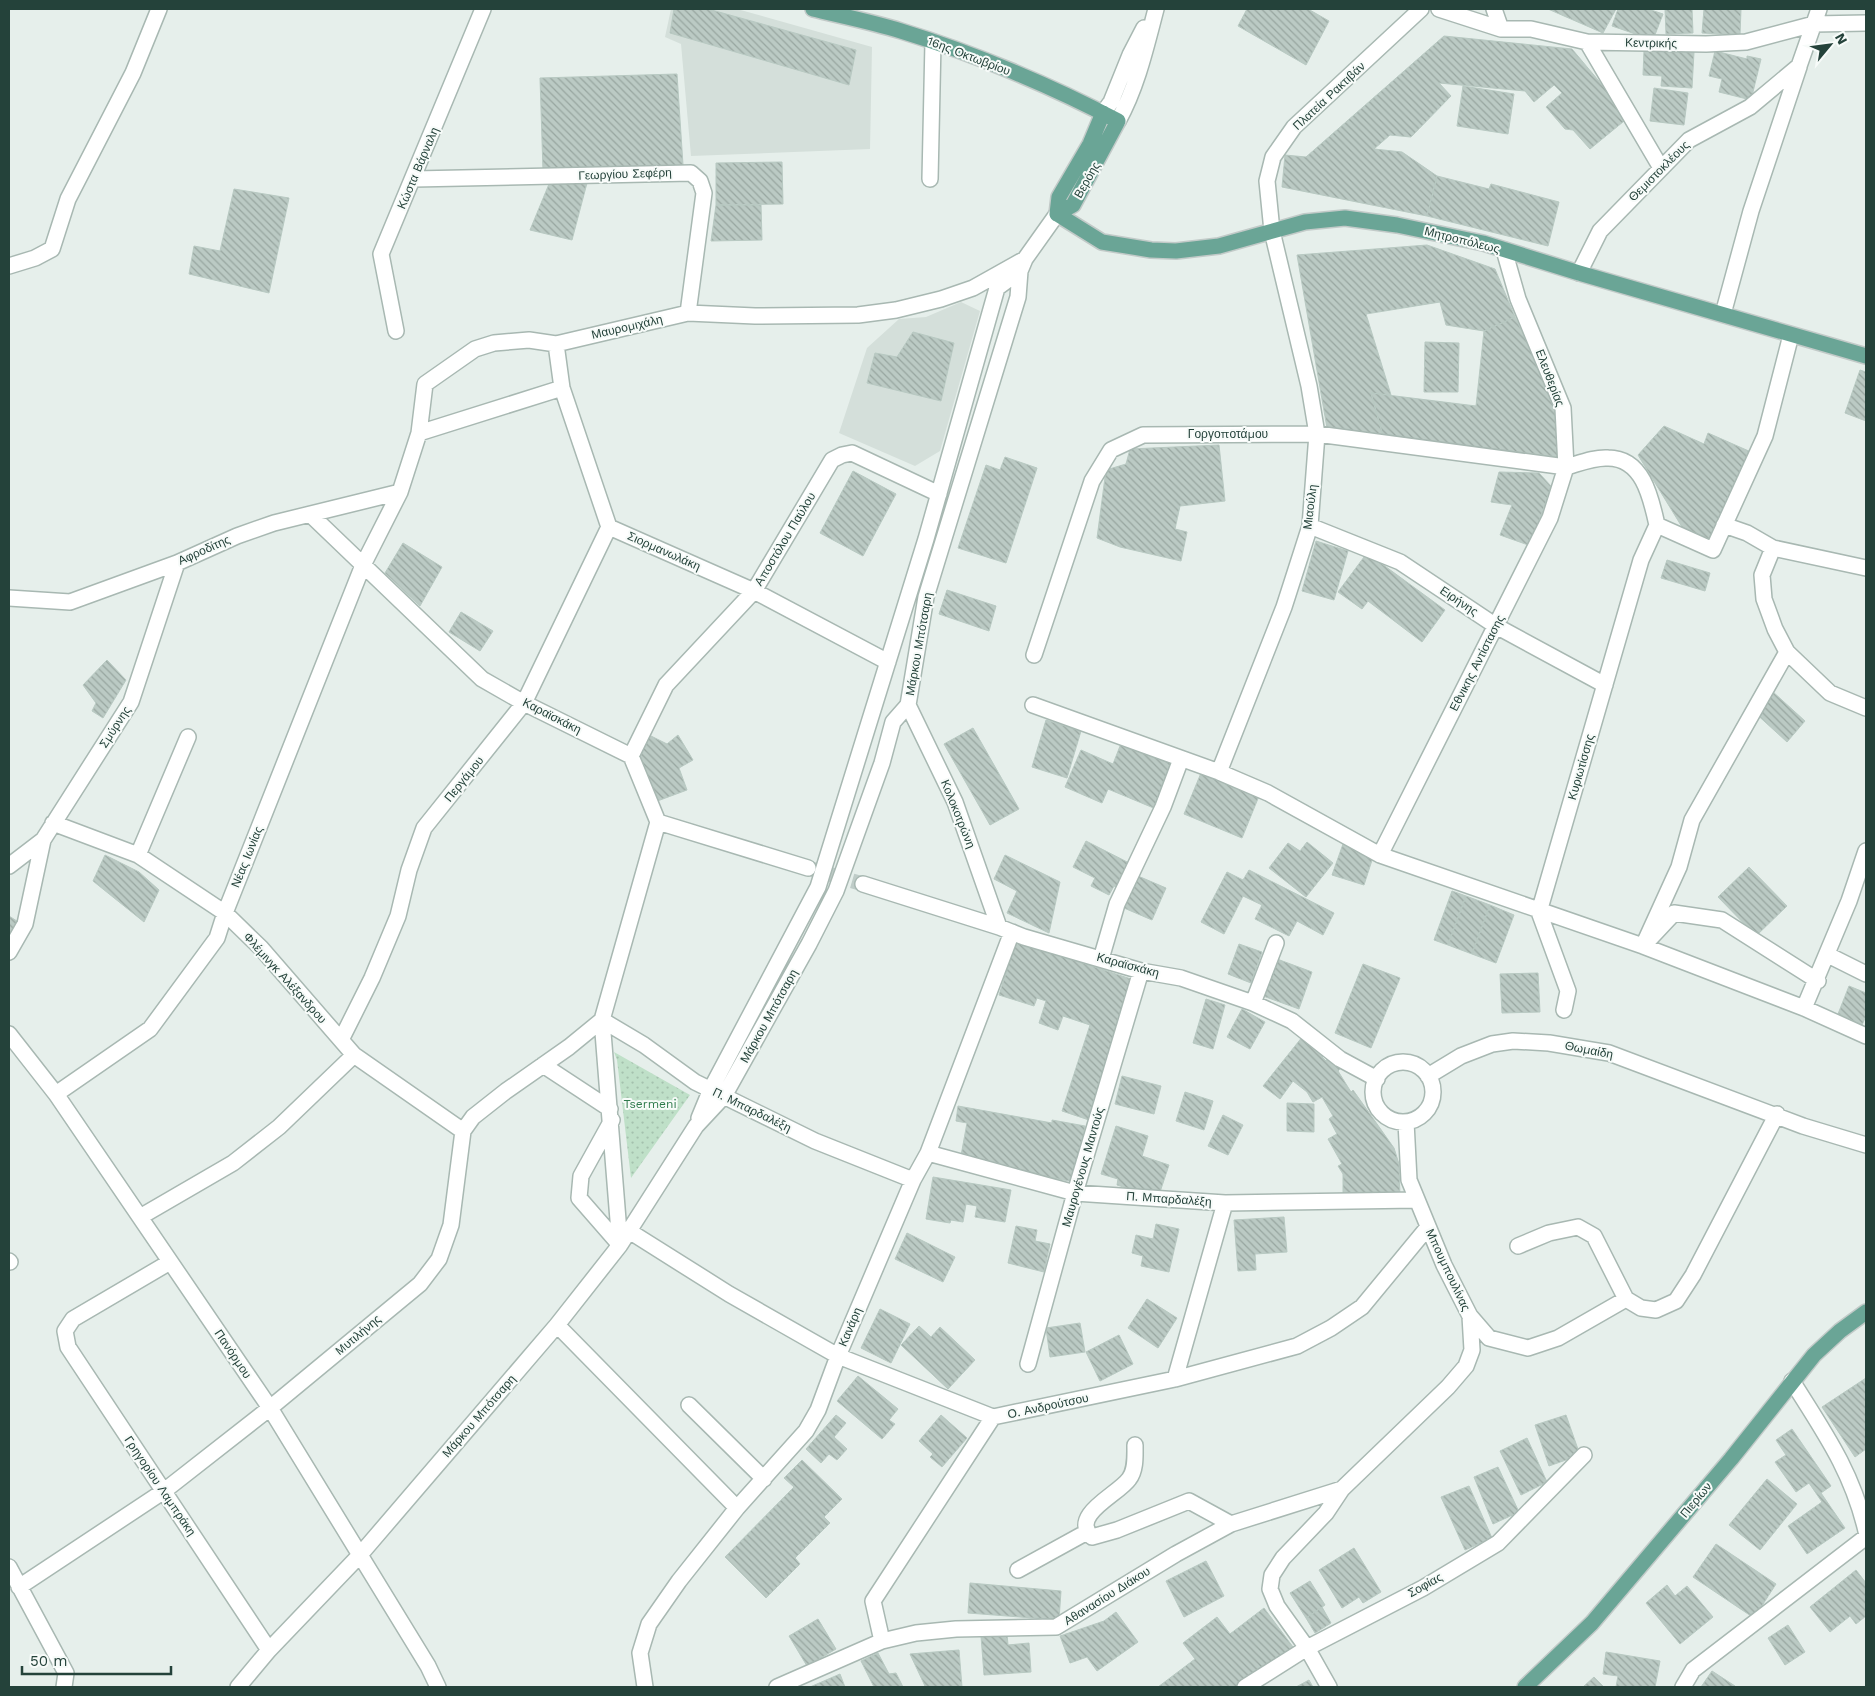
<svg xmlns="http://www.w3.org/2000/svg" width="1875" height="1696" viewBox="0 0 1875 1696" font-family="'Work Sans',sans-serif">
  <defs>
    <pattern id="park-dots" width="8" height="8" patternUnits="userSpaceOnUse" patternTransform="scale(1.25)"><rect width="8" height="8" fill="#bfe0c8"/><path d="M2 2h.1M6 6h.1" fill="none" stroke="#a4c1ad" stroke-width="1.8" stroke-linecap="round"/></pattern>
    <pattern id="building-back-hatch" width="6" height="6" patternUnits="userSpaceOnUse" patternTransform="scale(1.25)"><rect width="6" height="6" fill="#bbcac4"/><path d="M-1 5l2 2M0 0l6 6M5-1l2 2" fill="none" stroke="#98a6a0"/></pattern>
  </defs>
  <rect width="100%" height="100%" fill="#e6efeb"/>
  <path fill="#d4dfda" d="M671,9H737L872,47L870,149L691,156L681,44L665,37Z
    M961,302L980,311L940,451L915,466L839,433L867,348L899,319L926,317Z"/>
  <path fill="url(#park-dots)" d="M614,1052L690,1095L631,1178L617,1060Z"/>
  <path fill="url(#building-back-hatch)" stroke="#b8c9c2" d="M674,9H708L856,50L849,85L670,33Z
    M1247,9H1308L1329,21L1306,65L1238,26Z
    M1548,9H1616L1603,33Z
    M1618,9H1648L1663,14L1653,40L1612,26Z
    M1665,9H1692L1693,33L1666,34Z
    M1704,9H1741L1740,35L1702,33Z
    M1444,36L1572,49L1629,117L1590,149L1573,130L1565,129L1546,107L1562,93L1554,85L1534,102L1525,91L1439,83L1451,96L1411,137L1390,135L1374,149L1402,152L1437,176L1427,216L1282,187L1285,155L1306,157Z
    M1644,50L1694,52L1692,88L1661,86L1662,76L1643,75Z
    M1715,51L1747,59V56L1761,59L1751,100L1719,92L1722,79L1709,76Z
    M677,74L683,165L543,171L540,78Z
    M1463,86L1514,94L1508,134L1457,126Z
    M1654,88L1688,93L1684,125L1650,121Z
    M782,162L783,204L716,205V163Z
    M1437,176L1489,189L1491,184L1559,202L1548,246L1427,216Z
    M587,183L572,240L530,230L549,184Z
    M234,189L289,198L269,293L189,274L194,246L220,251Z
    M716,205H761L762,240L711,241Z
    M1427,245L1495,269L1515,317L1484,331L1446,325L1440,302L1366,314L1391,395L1371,393L1383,436L1327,428L1297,255Z
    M1515,317L1560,411L1558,457L1383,436L1371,393L1476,406L1484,331Z
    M913,332L954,343L941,401L867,383L875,353L897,357Z
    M1425,342L1459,343L1458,392H1424Z
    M1860,370L1866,372V421L1845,413Z
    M1664,426L1704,444L1708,433L1751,452L1712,541L1682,527L1638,455Z
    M1219,445L1225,501L1180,506L1175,529L1187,532L1181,561L1120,547L1097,538L1106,470L1126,464L1130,449Z
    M1005,457L1037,468L1006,563L958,548L986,465L1000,470Z
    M853,471L896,494L863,556L820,533Z
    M1499,472L1539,473L1551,486L1531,546L1500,535L1512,505L1491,502Z
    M1316,541L1348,551L1334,600L1302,591Z
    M403,543L442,567L420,606L385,573Z
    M1367,553L1445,610L1422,642L1368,601L1362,609L1338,592Z
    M1667,560L1710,573L1705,591L1661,578Z
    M947,590L996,606L989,631L939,614Z
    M461,612L493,631L480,651L449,632Z
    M107,660L126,680L103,718L92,711L96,703L83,685Z
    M1772,691L1805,721L1787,742L1753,711Z
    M1046,720L1081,731L1067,778L1032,767Z
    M973,728L1019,809L990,825L944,744Z
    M649,735L667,744L678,735L693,760L679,768L687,790L652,803L638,762Z
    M1122,741L1175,763L1156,809L1108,789L1102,803L1065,787L1081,750L1113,764Z
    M1201,773L1259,796L1242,838L1184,814Z
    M1086,841L1135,866L1123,890L1114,886L1109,895L1091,886L1095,878L1073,867Z
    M1307,842L1333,863L1306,897L1269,868L1288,843L1300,851Z
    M1343,844L1374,854L1364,885L1332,875Z
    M105,855L139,872L159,890L144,922L93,881Z
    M1005,855L1060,882L1049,933L1007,913L1017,891L994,879Z
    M1749,867L1787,906L1756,936L1718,897Z
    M1249,870L1334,913L1323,935L1297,921L1289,936L1255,919L1262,905L1243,896L1224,934L1201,922L1227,872L1243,880Z
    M1138,876L1166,888L1152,920L1124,908Z
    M1452,891L1466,896L1448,945L1434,940Z
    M1466,896L1490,905L1472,954L1448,945Z
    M1490,905L1514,915L1496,963L1472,954Z
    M9,916L20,923L9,942Z
    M1016,941L1134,980L1089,1120L1062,1111L1090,1025L1063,1016L1058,1030L1039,1023L1046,1001L1037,998L1034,1006L999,995Z
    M1239,944L1262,952L1251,983L1228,974Z
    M1277,959L1312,972L1299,1009L1263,996Z
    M1363,964L1400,978L1371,1048L1335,1033Z
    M1538,973L1540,1012L1502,1013L1500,974Z
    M1849,986L1866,993V1016L1862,1025L1838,1014Z
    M1206,999L1225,1005L1213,1049L1193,1043Z
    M1242,1009L1265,1022L1250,1049L1227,1037Z
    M1303,1036L1324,1054L1322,1057L1326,1061L1328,1058L1341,1068L1338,1071L1351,1092L1353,1090L1394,1148L1399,1164L1400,1197H1343V1174L1338,1166L1342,1164L1328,1139L1337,1134L1329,1119L1333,1116L1322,1097L1313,1102L1307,1092L1293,1081L1280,1099L1263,1086Z
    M1122,1076L1161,1086L1154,1114L1115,1104Z
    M1185,1092L1213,1101L1204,1130L1176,1121Z
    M1287,1103L1314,1104V1132L1287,1131Z
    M958,1106L1052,1123V1120L1085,1126L1075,1182L960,1161L967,1123L956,1121Z
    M1223,1115L1243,1125L1228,1155L1208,1146Z
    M1116,1126L1148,1136L1142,1156L1169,1165L1158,1198L1117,1185L1118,1179L1101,1174Z
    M933,1177L1011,1190L1005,1222L975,1217L977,1206L966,1204L963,1222L951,1220L950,1223L926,1219Z
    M1284,1217L1287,1252L1255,1254L1256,1270L1238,1271L1234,1220Z
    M1156,1224L1179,1229L1169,1272L1141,1266L1143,1256L1132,1253L1136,1235L1153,1239Z
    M1016,1226L1037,1230L1035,1241L1050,1244L1044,1272L1008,1263Z
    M907,1233L955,1257L943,1282L895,1259Z
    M1147,1299L1177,1318L1158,1348L1128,1328Z
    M880,1309L910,1324L891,1363L861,1348Z
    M1080,1323L1085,1352L1050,1357L1046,1328Z
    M919,1326L931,1337L940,1327L975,1360L948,1389L901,1345Z
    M1119,1335L1133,1364L1100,1381L1086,1352Z
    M858,1376L898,1409L889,1420L895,1424L882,1439L837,1401Z
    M1866,1378V1449L1855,1457L1822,1407Z
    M836,1415L846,1423L834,1437L847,1449L837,1460L829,1454L821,1463L806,1449Z
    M941,1415L967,1438L942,1467L930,1457L933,1454L919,1441Z
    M1566,1415L1580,1455L1549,1466L1535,1425Z
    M1792,1429L1831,1486L1821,1493L1845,1528L1807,1554L1788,1526L1822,1502L1809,1483L1796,1492L1775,1462L1786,1455L1776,1440Z
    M1527,1438L1547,1482L1521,1495L1500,1451Z
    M802,1460L842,1499L824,1517L830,1523L795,1558L800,1564L766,1598L725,1557L794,1487L784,1478Z
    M1498,1467L1519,1512L1493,1524L1474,1477Z
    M1767,1479L1797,1504L1760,1550L1729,1525Z
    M1469,1486L1492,1538L1465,1550L1441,1497Z
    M1716,1544L1776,1584L1754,1618L1693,1577Z
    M1354,1548L1381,1592L1363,1603L1359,1597L1342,1608L1319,1570Z
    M1206,1561L1224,1596L1184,1617L1166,1581Z
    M1856,1570L1866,1583V1616L1856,1624L1850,1616L1830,1632L1810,1607Z
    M1310,1581L1325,1605L1306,1618L1290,1593Z
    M970,1583L1061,1591L1059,1620L968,1613Z
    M1667,1585L1675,1596L1687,1586L1713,1617L1680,1644L1646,1603Z
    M1322,1607L1331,1623L1315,1633L1306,1618Z
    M1264,1608L1293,1647L1240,1687H1158L1195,1659L1183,1643L1217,1617L1230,1634Z
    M1116,1612L1138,1642L1097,1671L1087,1657L1070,1663L1060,1636L1104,1621Z
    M818,1619L836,1649L807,1666L789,1636Z
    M1788,1625L1805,1652L1785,1665L1768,1638Z
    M1007,1634L1008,1645L1029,1643L1031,1672L984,1675L981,1636Z
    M959,1650L962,1687H923L925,1686L910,1654Z
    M1606,1652L1660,1661L1655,1687H1616L1618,1676L1603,1674Z
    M878,1653L889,1674L896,1673L903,1687H874L861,1661Z
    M1712,1671L1735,1686L1734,1687H1701Z
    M840,1674L845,1687H810Z
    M1594,1677L1604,1687H1583Z
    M1309,1680L1313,1687H1296Z"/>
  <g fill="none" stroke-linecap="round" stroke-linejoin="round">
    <path stroke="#bfccc8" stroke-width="15" stroke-dasharray="15 8" stroke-linecap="butt" d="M808,868L863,884"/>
    <g stroke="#a8b8b2" stroke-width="18">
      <path id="minor" d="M1439,9L1501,29H1531L1587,42L1706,44L1746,42L1814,24L1866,23
        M1494,9L1501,29
        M1587,42L1661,168
        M1103,113L1111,102L1130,55L1144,28
        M1118,121C1137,87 1146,47 1156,9
        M414,179L691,173L700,181L704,193L688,313
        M930,179L933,42
        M1504,250L1518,299L1563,408L1566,467C1580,463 1595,457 1608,458C1643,458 1651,498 1657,525L1713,550L1765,436L1791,335
        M9,266L35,258L52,249L68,199L133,73L159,9
        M1579,273L1600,231L1689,140L1750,107L1799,66L1819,9
        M1723,314L1751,211L1799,67
        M396,331L381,254L483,9
        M556,344L562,388L609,527L754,591L888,662
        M419,433L562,388
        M311,515L482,679L524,703L631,756L658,822
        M1724,525L1747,533L1773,548L1866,568
        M1310,526L1400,562L1496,626L1605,685
        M1773,548L1762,575L1764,599L1775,629L1787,652L1830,693L1866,708
        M9,598L70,602L177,563L237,536L274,523L400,492
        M1787,652L1692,820L1679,867L1643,946L1674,913L1722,920L1818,981
        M1034,655L1092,481L1111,450L1143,435L1317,434L1566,467L1550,518L1380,855
        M908,705L955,802L999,927
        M1033,705L1219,772L1268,793L1380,855L1643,946L1804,1008L1866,1036
        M631,756L666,685L754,591L832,460L842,455L852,453L939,494
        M1219,772L1284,607L1310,526L1317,434L1309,386L1272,231L1267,181L1273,157L1294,127L1421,9
        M658,822L808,868
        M53,823L138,855L225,913L261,948L354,1055L463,1131
        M138,855L188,737
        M9,866L43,840L131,702L177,563
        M863,884L999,927L1024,937L1141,971L1181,978L1253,1003L1292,1021L1340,1059L1377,1079
        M9,952L25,924L43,840
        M1828,955L1866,974
        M1101,959L1117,904L1163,807L1181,759
        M1253,1003L1276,943
        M1804,1008L1849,901L1866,851
        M1564,1010L1568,991L1539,912L1641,560L1657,525
        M602,1020L644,1045L695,1082L815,1141L913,1180
        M9,1034L56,1094L270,1408L428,1666L438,1687
        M341,1040L372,978L398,916L409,870L424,828L524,703L609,527
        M1373 1092a30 30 0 1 1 60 0a30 30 0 1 1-60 0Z
        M543,1065L610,1109
        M1428,1076L1461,1056L1492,1044L1513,1041L1549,1043L1609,1053L1803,1126L1866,1145
        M56,1094L150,1029L217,938L225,913L363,565L400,492L419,433L425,384L475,349L494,343L529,340L556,344L688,313L755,316L858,315L896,310L941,299L973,288L1025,259
        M699,1118L711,1089L818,887L926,539L997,288L1020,271
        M612,1120L581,1176L579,1198L620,1245
        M928,1153L1075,1193L1225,1203L1416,1200
        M140,1217L233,1163L279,1127L354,1055
        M629,1231L729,1294L838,1356L993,1417L1175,1379L1297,1346L1331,1328L1362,1307L1428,1227
        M620,1245L602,1020L658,822
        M1518,1246L1549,1233L1578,1227L1594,1236L1626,1299L1641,1308L1656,1310L1676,1301L1693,1275L1777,1114
        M9,1261L10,1262
        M170,1262L73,1319L65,1331L68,1347L269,1650
        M1470,1316L1489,1338L1528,1348L1558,1338L1626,1299
        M557,1325L737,1508
        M1028,1364L1075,1193L1141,971
        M1175,1379L1225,1203
        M1792,1381C1824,1432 1852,1471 1866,1531
        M689,1405L764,1479
        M1135,1445C1135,1456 1136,1470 1129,1479C1119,1494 1069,1515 1092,1537L1117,1530L1189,1501L1231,1524
        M9,1567L66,1673L64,1687
        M1018,1570L1087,1532
        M19,1587L164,1491L270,1408L420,1284L439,1259L451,1225L463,1131L473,1117L506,1091L569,1047L602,1020
        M882,1641L873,1601L993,1417
        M238,1687L269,1650L359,1556L557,1325L620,1245L696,1126L724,1096L809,944L836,891L882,763L893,722L908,705L926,597L1018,297L1020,271L1025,259L1057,214
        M645,1687L640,1653L649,1624L679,1581L737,1508L806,1431L818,1410L838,1356L913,1180L928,1153L1012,932
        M777,1687L882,1641L916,1633L956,1629L1056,1627L1176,1554L1231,1524L1342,1489
        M1245,1687L1307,1648L1423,1588L1498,1543L1584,1455
        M1329,1687L1307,1648L1277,1606L1270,1589L1272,1575L1283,1558L1326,1513L1342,1489L1448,1387L1466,1366L1472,1350L1470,1316L1444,1265L1409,1180L1406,1122
        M1683,1687L1693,1670L1866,1537"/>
    </g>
    <g stroke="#c2cac8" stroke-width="18">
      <path id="major" d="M813,9C842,16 872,22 901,31C973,53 1052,86 1118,121L1073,205L1057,214
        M1057,214L1102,242L1151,250L1176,251L1219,246L1305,222L1345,218L1397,225L1483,243L1579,273L1866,356
        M1057,214L1059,197L1090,144L1103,113
        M1525,1687L1592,1623L1731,1459L1814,1355L1840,1331L1866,1312"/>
    </g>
    <use href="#minor" stroke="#fff" stroke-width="15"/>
    <use href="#major" stroke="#6aa596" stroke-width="15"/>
  </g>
  <g text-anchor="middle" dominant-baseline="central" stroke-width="4" stroke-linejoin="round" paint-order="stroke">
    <g font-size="12" fill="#24423a" stroke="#f7fbf9">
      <text transform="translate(1651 43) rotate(1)">Κεντρικής</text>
      <text transform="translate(969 56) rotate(21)">16ης Οκτωβρίου</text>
      <text transform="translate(1329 96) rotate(-43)">Πλατεία Ρακτιβάν</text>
      <text transform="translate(418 168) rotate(-67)">Κώστα Βάρναλη</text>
      <text transform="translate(1659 171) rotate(-45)">Θεμιστοκλέους</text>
      <text transform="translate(625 174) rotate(-2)">Γεωργίου Σεφέρη</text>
      <text transform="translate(1087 180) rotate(-60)">Βερόης</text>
      <text transform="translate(1462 240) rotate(14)">Μητροπόλεως</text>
      <text transform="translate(627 327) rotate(-13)">Μαυρομιχάλη</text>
      <text transform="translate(1550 378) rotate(69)">Ελευθερίας</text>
      <text x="1228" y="434">Γοργοποτάμου</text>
      <text transform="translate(1310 507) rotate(-83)">Μιαούλη</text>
      <text transform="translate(785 539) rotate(-59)">Αποστόλου Παύλου</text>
      <text transform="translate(204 550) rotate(-24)">Αφροδίτης</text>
      <text transform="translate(664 551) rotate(24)">Σιορμανωλάκη</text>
      <text transform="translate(1459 601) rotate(34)">Ειρήνης</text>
      <text transform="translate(919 644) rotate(-80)">Μάρκου Μπότσαρη</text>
      <text transform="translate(1477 663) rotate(-63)">Εθνικης Αντίστασης</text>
      <text transform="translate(552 716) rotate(27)">Καραϊσκάκη</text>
      <text transform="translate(115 727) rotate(-57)">Σμύρνης</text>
      <text transform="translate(1581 767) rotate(-74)">Κυριωτίσσης</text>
      <text transform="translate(464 779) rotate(-51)">Περγάμου</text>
      <text transform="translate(958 814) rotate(68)">Κολοκοτρώνη</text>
      <text transform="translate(247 857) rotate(-68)">Νέας Ιωνίας</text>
      <text transform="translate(1128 965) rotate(15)">Καραϊσκάκη</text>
      <text transform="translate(285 978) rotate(48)">Φλέμινγκ Αλέξανδρου</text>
      <text transform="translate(769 1016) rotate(-61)">Μάρκου Μπότσαρη</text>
      <text transform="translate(1589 1050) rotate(11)">Θωμαίδη</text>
      <text transform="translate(752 1110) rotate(26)">Π. Μπαρδαλέξη</text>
      <text transform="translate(1083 1167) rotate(-74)">Μαυρογένους Μαντούς</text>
      <text transform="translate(1169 1199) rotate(4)">Π. Μπαρδαλέξη</text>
      <text transform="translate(1448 1270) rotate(65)">Μπουμπουλίνας</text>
      <text transform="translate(850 1327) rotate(-67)">Κανάρη</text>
      <text transform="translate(358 1335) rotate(-40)">Mυτιλήνης</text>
      <text transform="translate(233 1354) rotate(56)">Πανόρμου</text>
      <text transform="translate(1048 1406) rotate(-12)">Ο. Ανδρούτσου</text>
      <text transform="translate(479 1416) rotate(-49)">Μάρκου Μπότσαρη</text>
      <text transform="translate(160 1486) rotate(56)">Γρηγορίου Λαμπράκη</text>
      <text transform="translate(1696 1500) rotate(-50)">Πιερίων</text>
      <text transform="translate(1425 1585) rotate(-29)">Σοφίας</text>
      <text transform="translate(1107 1596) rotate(-32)">Αθανασίου Διάκου</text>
    </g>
    <g font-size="12" fill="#2d7a4b" stroke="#f7fbf9">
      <text x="650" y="1104">Tsermeni</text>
    </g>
  </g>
  <rect width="1875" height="1696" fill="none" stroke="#24423a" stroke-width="20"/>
  <g transform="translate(1830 45) rotate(61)" stroke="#f7fbf9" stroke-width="4" paint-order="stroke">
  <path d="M0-4L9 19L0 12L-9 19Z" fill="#24423a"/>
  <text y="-8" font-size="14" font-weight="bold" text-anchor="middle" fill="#24423a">N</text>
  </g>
  <path d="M22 1666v8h149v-8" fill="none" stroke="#24423a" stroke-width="2.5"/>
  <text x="30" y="1666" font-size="15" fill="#24423a" stroke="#f7fbf9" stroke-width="4" paint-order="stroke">50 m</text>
</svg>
